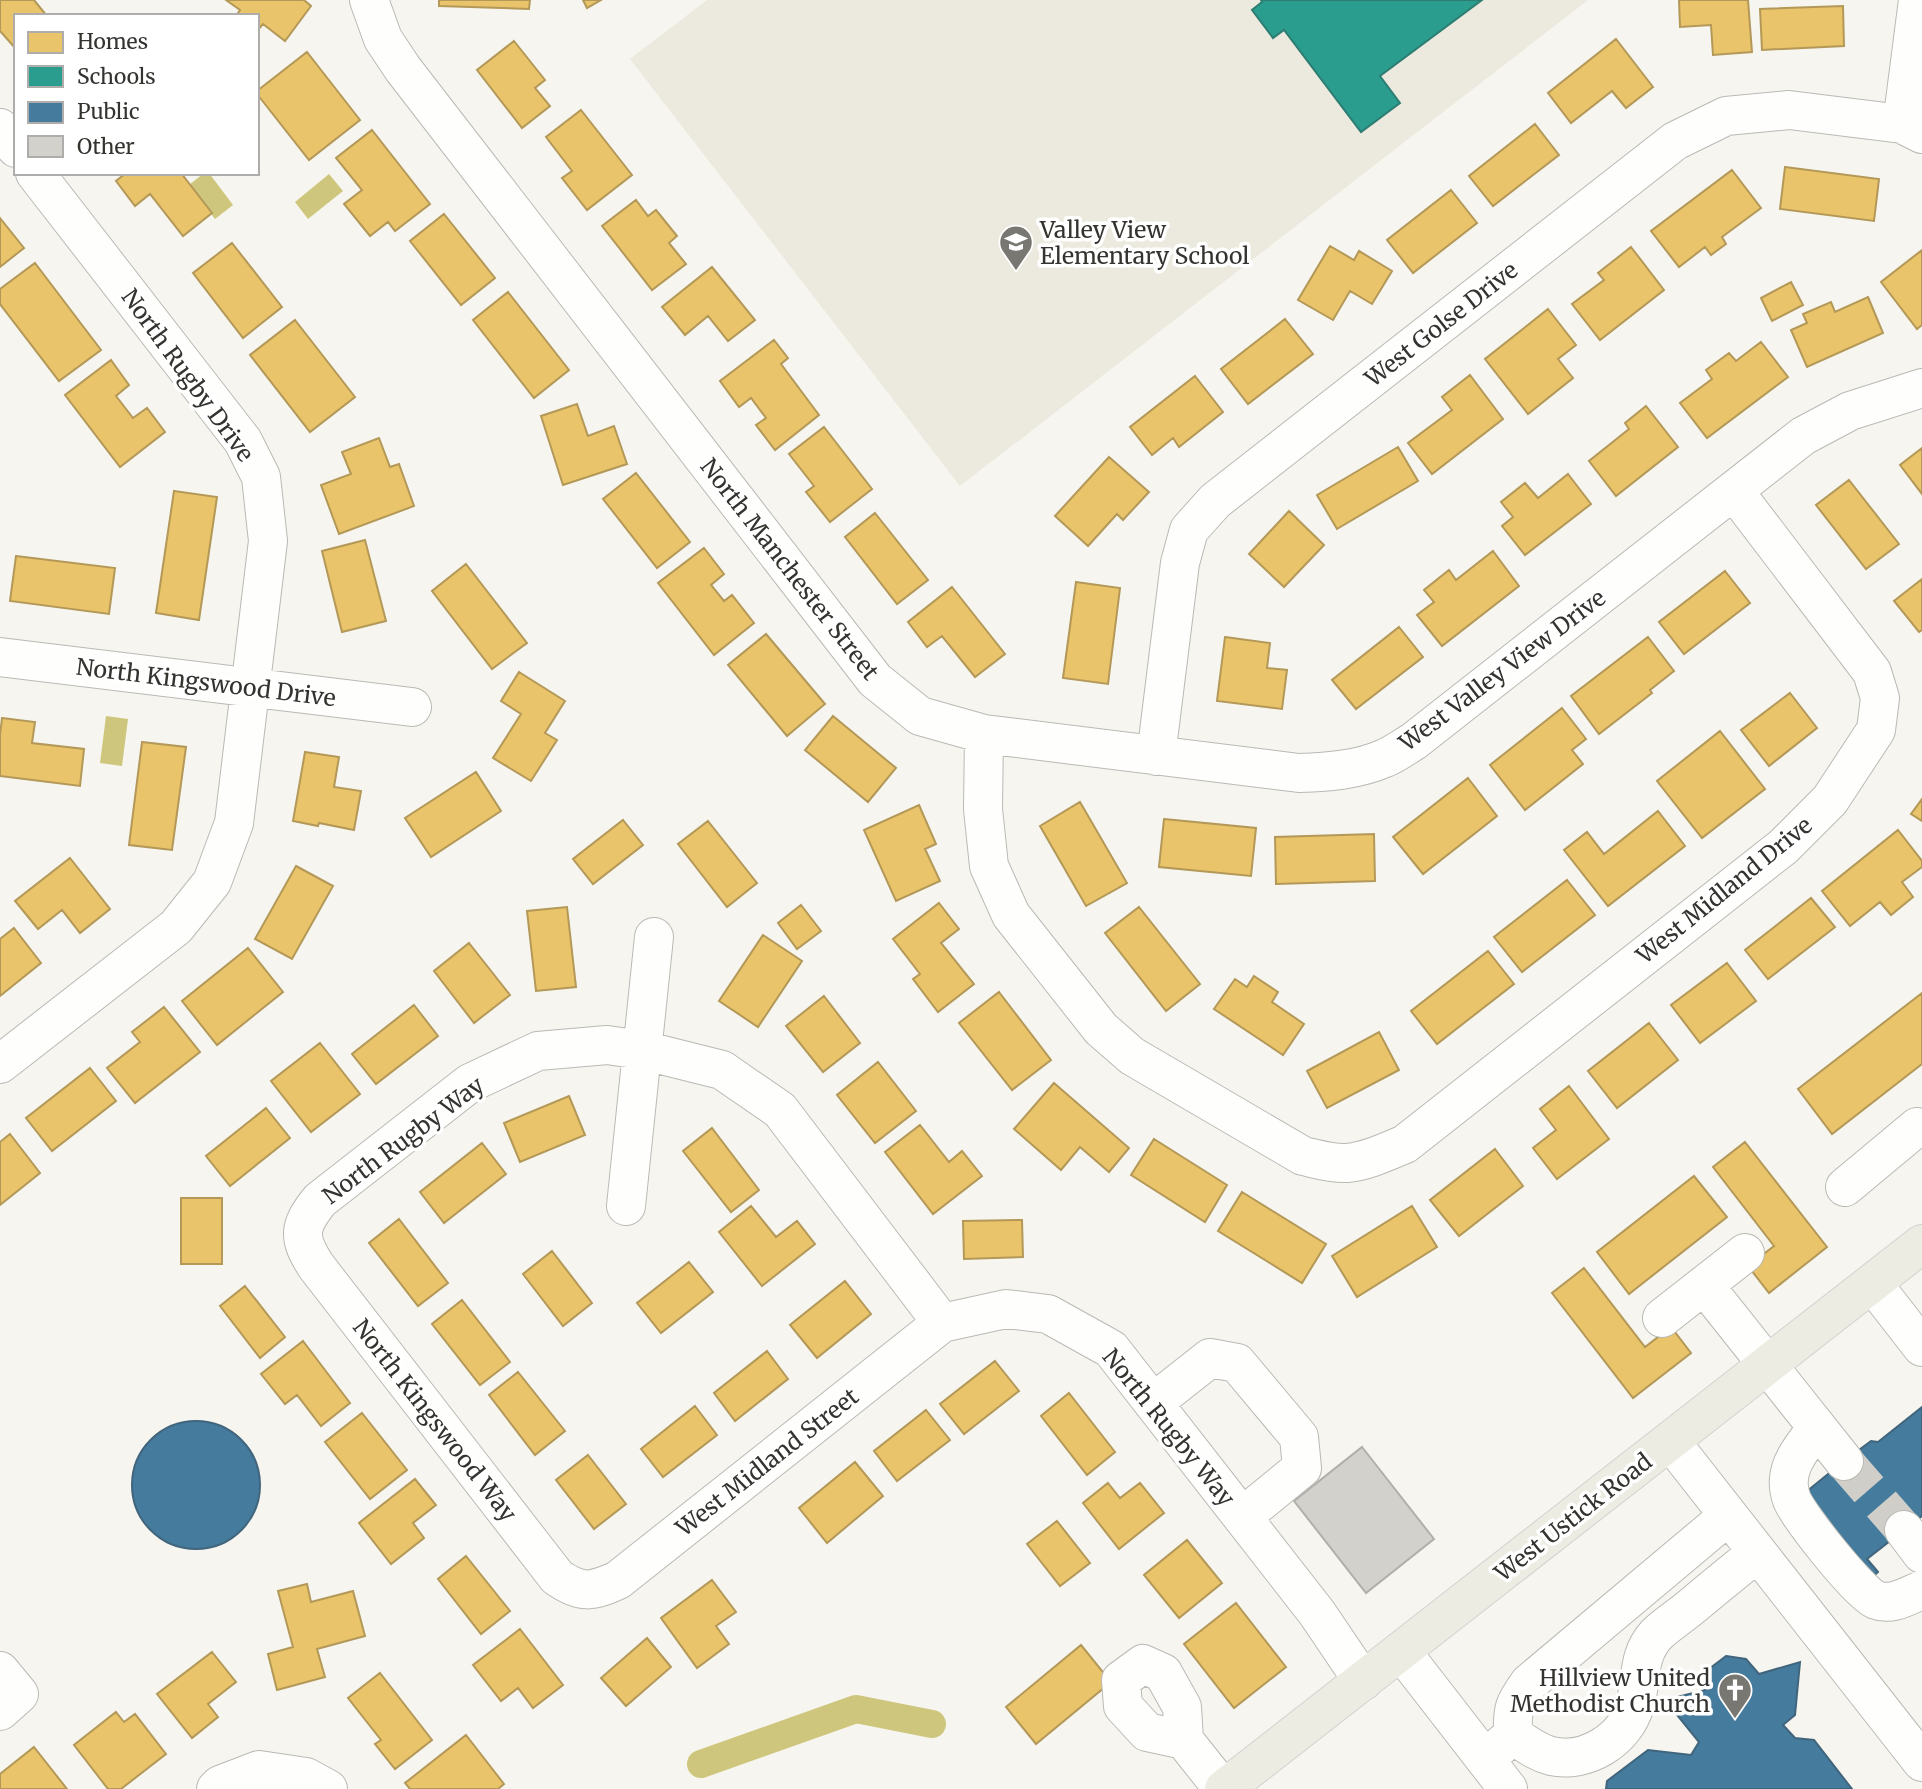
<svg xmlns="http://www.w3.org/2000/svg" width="1922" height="1789" viewBox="0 0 1922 1789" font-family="Merriweather,serif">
  <rect width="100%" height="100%" fill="#f6f5ef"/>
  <path fill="#eceade" d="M707,0H1588L960,486L630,59Z"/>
  <path fill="#cfc67e" d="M204,173H209L233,205L215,219L189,185Z
    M329,174L343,191L308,219L295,202Z
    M106,716L128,719L122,766L100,763Z"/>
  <path fill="#e9c46a" stroke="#b39858" stroke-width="2" d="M0,0H34L47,16H16V49L0,31Z
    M226,0H304L311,6L285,41L263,24L257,31V16H236L240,10Z
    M439,0H530L529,9L439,6Z
    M583,0H601L587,8Z
    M1679,0H1748L1752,52L1713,55L1711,25L1680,27Z
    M1843,6L1844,46L1762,50L1760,9Z
    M1616,39L1653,87L1626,108L1612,91L1571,123L1548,93Z
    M514,41L545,80L535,88L550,106L522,128L477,70Z
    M307,52L360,120L309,160L257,94V91Z
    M581,110L632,175L587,210L562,178L572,171L546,137Z
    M1535,124L1559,155L1493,206L1469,176Z
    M372,130L430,204L395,231L388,222L370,236L344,204L362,190L336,158Z
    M1785,167L1879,179L1874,221L1780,209Z
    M1732,170L1761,208L1722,237L1726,244L1711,255L1705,247L1679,267L1651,231Z
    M126,173H181L212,213L183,236L150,194L135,206L116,181Z
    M1451,190L1477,223L1413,273L1387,240Z
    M636,200L648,216L656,210L677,236L669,243L686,264L652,290L602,226Z
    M444,214L495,278L461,305L410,241Z
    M0,218L24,248L0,267Z
    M232,243L282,307L243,338L193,273Z
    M1330,246L1354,260L1359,251L1392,271L1372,304L1350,291L1333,320L1298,300Z
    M1631,247L1664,290L1600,340L1572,304L1604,280L1598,273Z
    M1922,250V325L1917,329L1881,282Z
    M35,263L101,350L59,381L0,304V289Z
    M712,267L755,320L728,341L708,316L685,335L662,307Z
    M1791,282L1803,305L1772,321L1761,298Z
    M508,292L569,370L534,398L473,320Z
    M1868,297L1883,333L1807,367L1791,330L1807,323L1803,314L1831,302L1835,312Z
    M1548,309L1576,345L1558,359L1573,378L1528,414L1485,359Z
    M1285,319L1313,354L1248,404L1221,369Z
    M295,320L355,397L310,432L250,355Z
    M774,340L788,358L781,364L819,415L775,450L756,425L766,418L751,398L739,407L720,381Z
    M1761,342L1788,377L1707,438L1680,403L1712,379L1706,370L1729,353L1736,361Z
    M111,360L129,385L116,396L133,418L147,408L165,432L120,467L65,395Z
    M1470,375L1503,419L1432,474L1408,443L1452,410L1442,397Z
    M1195,376L1223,412L1179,447L1173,438L1152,455L1130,427Z
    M577,404L588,436L614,426L627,464L563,485L541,416Z
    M1646,406L1678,447L1616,496L1589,461L1629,429L1625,423Z
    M824,427L872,489L830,522L806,492L814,486L789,454Z
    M379,438L390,467L399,464L414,506L339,534L321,485L351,474L342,452Z
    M1398,447L1418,481L1337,529L1317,495Z
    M1922,448V494L1900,465Z
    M1109,457L1149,492L1123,520L1117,514L1088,546L1055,516Z
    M636,473L690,542L657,568L603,499Z
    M1568,474L1591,504L1525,555L1502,526L1513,517L1501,502L1525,483L1538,498Z
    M1849,480L1899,544L1866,569L1816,505Z
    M174,491L217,497L199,620L156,613Z
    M1289,511L1324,545L1284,587L1249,554Z
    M875,513L928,580L897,604L845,537Z
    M365,540L386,621L342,632L322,551Z
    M704,548L724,574L711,585L724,601L732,595L754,623L714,655L658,583Z
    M1493,551L1519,586L1442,646L1417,615L1434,602L1424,590L1449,570L1456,580Z
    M16,556L115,568L109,614L10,601Z
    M466,564L527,643L492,669L432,591Z
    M1725,571L1750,603L1684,654L1659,622Z
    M1922,579V630L1919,632L1894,601Z
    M1076,582L1120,588L1108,684L1063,678Z
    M952,587L1005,654L975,677L942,636L927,647L908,622Z
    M1399,627L1423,657L1356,709L1332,680Z
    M766,634L825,704L787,736L728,665Z
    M1225,637L1270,643L1267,668L1287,670L1282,709L1217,701Z
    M1648,637L1674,671L1650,690L1652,693L1599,734L1571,696Z
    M519,672L565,701L545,733L557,740L531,781L493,758L521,714L501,701Z
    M1790,693L1817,728L1769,766L1741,730Z
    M1562,708L1586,739L1572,750L1583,764L1525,810L1490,765Z
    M833,716L896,768L868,802L805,750Z
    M2,718L35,722L32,743L84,749L80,786L0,776V735Z
    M1720,731L1765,789L1702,838L1657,781Z
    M142,742L186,747L172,850L129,845Z
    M305,752L339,757L334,787L361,791L354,830L319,823L318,826L293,821Z
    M476,772L501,811L431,857L405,818Z
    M1468,778L1497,816L1423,874L1393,837Z
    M1922,799V821L1911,814Z
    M1080,802L1127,883L1086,906L1040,826Z
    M919,805L936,844L925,849L940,881L896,901L864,830Z
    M1658,811L1685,846L1608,906L1564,850L1587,832L1604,854Z
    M1164,819L1256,828L1251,876L1159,867Z
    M623,820L643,845L593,884L573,859Z
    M708,821L757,883L727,907L678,844Z
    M1898,830L1922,861V867L1902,882L1913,897L1891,915L1880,902L1850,926L1822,891Z
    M1374,834L1375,881L1276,884L1275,837Z
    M70,858L110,909L80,933L62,910L38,929L15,901Z
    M296,866L333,886L292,959L255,939Z
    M1567,880L1595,915L1522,972L1494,937Z
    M1811,898L1835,927L1768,979L1745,950Z
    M939,903L959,929L941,943L974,984L938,1012L913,979L920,974L893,939Z
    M801,905L821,931L797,949L778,923Z
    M567,907L576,987L536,991L527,911Z
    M1139,907L1200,984L1166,1011L1105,933Z
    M14,928L41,963L0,996V939Z
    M763,935L802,961L758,1027L719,1001Z
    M469,943L510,995L474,1023L434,971Z
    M248,948L283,992L217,1045L182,1001Z
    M1488,951L1514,984L1437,1044L1411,1011Z
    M1727,963L1756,1001L1700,1043L1671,1005Z
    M1254,976L1278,992L1272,1002L1304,1024L1283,1055L1214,1009L1235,979L1247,987Z
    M999,992L1051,1060L1012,1090L959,1023Z
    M1922,993V1064L1832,1134L1798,1089Z
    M824,996L860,1043L823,1072L786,1026Z
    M414,1005L438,1036L376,1084L352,1054Z
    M164,1007L200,1052L135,1103L107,1068L140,1042L132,1032Z
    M1649,1023L1678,1060L1617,1108L1588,1071Z
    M1379,1032L1399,1070L1327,1108L1307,1071Z
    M320,1043L360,1094L311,1132L271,1081Z
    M878,1062L916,1111L875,1143L837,1095Z
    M90,1068L116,1101L52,1151L26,1118Z
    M1054,1083L1129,1148L1109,1172L1080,1147L1061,1170L1014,1129Z
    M1569,1086L1609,1139L1557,1179L1533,1148L1556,1130L1540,1109Z
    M569,1096L585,1135L520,1162L504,1123Z
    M266,1108L290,1138L230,1186L206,1156Z
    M920,1125L949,1162L962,1151L982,1176L933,1214L885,1152Z
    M712,1128L759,1190L731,1212L683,1151Z
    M10,1134L40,1173L0,1205V1142Z
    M1154,1139L1227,1185L1205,1222L1131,1175Z
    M1745,1142L1827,1247L1769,1293L1748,1266L1774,1246L1713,1167Z
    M482,1143L506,1174L444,1223L420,1192Z
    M1495,1149L1523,1186L1459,1236L1430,1200Z
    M1694,1176L1727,1217L1629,1294L1597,1252Z
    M1242,1192L1326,1244L1302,1283L1218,1231Z
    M181,1198H222V1264H181Z
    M751,1206L776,1237L797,1221L815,1244L762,1286L719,1232Z
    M1412,1206L1437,1247L1357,1297L1332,1256Z
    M399,1219L448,1283L418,1306L369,1243Z
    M1022,1220L1023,1257L964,1259L963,1221Z
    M552,1251L592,1303L563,1326L523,1274Z
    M689,1262L713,1292L661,1333L637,1303Z
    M1584,1268L1645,1347L1671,1327L1691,1353L1633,1398L1552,1293Z
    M845,1281L871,1314L817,1358L790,1325Z
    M245,1286L285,1337L260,1358L220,1306Z
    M462,1300L510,1362L480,1385L432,1324Z
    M303,1341L350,1403L321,1426L297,1395L285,1404L261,1374Z
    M767,1351L788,1379L735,1421L714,1393Z
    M995,1361L1019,1391L964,1434L940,1404Z
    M518,1372L565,1431L535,1455L489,1395Z
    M1069,1393L1115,1452L1087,1475L1041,1416Z
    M695,1406L717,1435L663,1477L641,1449Z
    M926,1410L950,1440L897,1481L874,1451Z
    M362,1413L407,1470L370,1499L325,1442Z
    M588,1455L626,1504L594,1529L556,1480Z
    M855,1462L883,1496L827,1543L799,1508Z
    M415,1479L436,1505L413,1523L424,1538L391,1564L359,1523Z
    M1108,1483L1120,1498L1140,1483L1164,1513L1119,1549L1083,1503Z
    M1057,1521L1090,1563L1060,1586L1027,1544Z
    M1187,1540L1222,1583L1179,1618L1144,1575Z
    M466,1556L510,1611L481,1634L438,1579Z
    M712,1580L736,1612L716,1626L729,1644L697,1668L661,1618Z
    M307,1584L311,1602L353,1591L365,1636L317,1649L325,1677L277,1690L268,1654L293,1647L278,1591Z
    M1236,1603L1286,1667L1234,1708L1184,1644Z
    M520,1629L563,1685L533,1708L518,1688L501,1701L473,1665Z
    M647,1638L671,1667L626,1706L601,1678Z
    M1081,1645L1111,1682L1036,1744L1006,1707Z
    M212,1652L236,1682L208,1704L218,1717L192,1738L157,1694Z
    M380,1673L432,1740L395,1769L375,1744L381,1740L348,1698Z
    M116,1712L124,1722L135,1714L166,1754L121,1789H108L74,1745Z
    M466,1735L504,1784L498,1789H410L405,1783Z
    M34,1747L67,1789H0V1774Z"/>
  <path fill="#2a9d8f" stroke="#2d7d72" stroke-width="2" d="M1261,0H1482L1380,76L1400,103L1361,132L1284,30L1273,38L1252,10L1262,2Z"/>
  <path fill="#457b9d" stroke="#40657c" stroke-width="2" d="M1922,1407V1516L1867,1559L1878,1572L1867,1582L1800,1497L1844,1461L1871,1441L1878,1442Z
    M132 1485a64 64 0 1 1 128 0a64 64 0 1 1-128 0Z
    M1726,1656L1746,1659L1759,1674L1800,1662L1795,1715L1783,1725L1795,1738L1814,1740L1852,1789H1606L1607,1781L1648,1750L1691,1755L1699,1742L1665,1700L1709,1689V1669Z"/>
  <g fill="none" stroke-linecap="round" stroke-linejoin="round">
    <path stroke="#cfc67e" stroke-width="28" d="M701,1764L856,1709L932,1724"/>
  </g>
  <path fill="#d2d1cc" stroke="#b0b0ab" stroke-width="2" d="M1362,1447L1434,1539L1366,1593L1294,1501Z"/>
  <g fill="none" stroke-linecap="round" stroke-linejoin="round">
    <path stroke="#cfcec9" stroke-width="38" stroke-dasharray="38 19" stroke-linecap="butt" d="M1844,1461L1904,1530"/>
    <g stroke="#bab9b4" stroke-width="40">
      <path id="minor" d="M369,0L383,39L403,69L875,680L920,716L984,734L983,809L989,866L1011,915L1101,1029L1132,1056L1303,1156C1317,1159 1332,1164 1347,1163C1367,1161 1386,1152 1405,1144L1783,847L1830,800L1876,730L1880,698L1872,672L1734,491
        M1902,124L1918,0
        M0,128L16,148
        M0,657L412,707
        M984,734L1299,773C1328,772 1358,770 1385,758C1395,754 1404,747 1414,741L1803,436L1850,411L1922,388
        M1156,756L1180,563L1189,530L1215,501L1675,141L1726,116L1789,110L1902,124L1922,134
        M0,1064L176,927L212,882L234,823L268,541L261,477L243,441L35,173
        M1845,1187L1917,1127
        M626,1206L654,937
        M1873,1284L1922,1347
        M1704,1285L1844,1461
        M1662,1318L1745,1253
        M942,1323L618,1580C592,1592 581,1594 557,1577L316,1266C298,1238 298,1227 320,1200L470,1083L538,1051L607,1045L642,1050L722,1070L780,1110L942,1323L1006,1309L1048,1314L1111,1349L1317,1613L1363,1681
        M1153,1403L1210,1358L1237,1363L1299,1437L1302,1468L1242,1517
        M1817,1427C1806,1443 1790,1460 1789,1479C1788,1485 1790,1495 1792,1500C1800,1518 1859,1593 1876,1600C1892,1606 1907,1596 1922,1590
        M1671,1442L1922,1762
        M1904,1530L1922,1554
        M1401,1651L1508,1789
        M0,1671L19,1694L0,1711
        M1513,1735C1525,1743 1536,1752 1551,1756C1586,1764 1625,1740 1635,1705C1642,1680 1637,1656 1656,1635C1665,1626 1676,1619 1686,1611C1709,1592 1733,1572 1757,1553
        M1184,1740L1147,1732L1123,1706L1121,1680L1143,1664L1163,1673L1182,1707L1184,1740L1223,1789
        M1485,1759L1513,1735C1512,1708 1514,1704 1529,1683L1728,1516
        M216,1789L220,1785L259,1770L306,1777L328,1789"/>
    </g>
    <g stroke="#d3d2d0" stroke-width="40">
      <path id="major" d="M1224,1789L1922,1244"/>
    </g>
    <use href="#minor" stroke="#fefefd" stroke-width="38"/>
    <use href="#major" stroke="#edece3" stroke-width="38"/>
  </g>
  <defs>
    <g id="school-pin" transform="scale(1.75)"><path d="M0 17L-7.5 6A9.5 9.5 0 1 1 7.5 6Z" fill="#787772" stroke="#fff"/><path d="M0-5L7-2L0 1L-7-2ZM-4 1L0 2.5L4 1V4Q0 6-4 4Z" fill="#fff"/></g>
    <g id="church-pin" transform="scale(1.75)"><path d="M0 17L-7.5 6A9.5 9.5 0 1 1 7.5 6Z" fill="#787772" stroke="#fff"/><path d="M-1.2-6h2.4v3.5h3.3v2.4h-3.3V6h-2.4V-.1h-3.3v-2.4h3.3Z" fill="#fff"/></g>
  </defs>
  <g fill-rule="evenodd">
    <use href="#school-pin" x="1016" y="242"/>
    <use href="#church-pin" x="1735" y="1690"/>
  </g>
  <g text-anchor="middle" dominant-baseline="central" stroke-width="7" stroke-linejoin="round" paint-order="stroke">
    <g font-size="23" fill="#34332f" stroke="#fff" text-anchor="start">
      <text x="1040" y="229">Valley View<tspan x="1040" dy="26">Elementary School</tspan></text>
      <text x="1710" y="1677" text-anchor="end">Hillview United<tspan x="1710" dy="26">Methodist Church</tspan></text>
    </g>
    <g font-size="23" fill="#34332f" stroke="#fff">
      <text transform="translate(1441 324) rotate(-38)">West Golse Drive</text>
      <text transform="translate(188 375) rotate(54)">North Rugby Drive</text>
      <text transform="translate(790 569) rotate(52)">North Manchester Street</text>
      <text transform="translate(1502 670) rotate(-37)">West Valley View Drive</text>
      <text transform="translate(206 682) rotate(7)">North Kingswood Drive</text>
      <text transform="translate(1724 890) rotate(-39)">West Midland Drive</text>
      <text transform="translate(403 1140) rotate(-37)">North Rugby Way</text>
      <text transform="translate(435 1420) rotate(52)">North Kingswood Way</text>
      <text transform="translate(1169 1427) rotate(51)">North Rugby Way</text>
      <text transform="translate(767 1462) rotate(-38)">West Midland Street</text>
      <text transform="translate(1573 1517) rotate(-38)">West Ustick Road</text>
    </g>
  </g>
  <rect x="14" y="14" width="245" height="161" fill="#ffffff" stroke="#aeadac" stroke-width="2"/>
  <rect x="28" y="32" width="35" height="21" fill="#e9c46a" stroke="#aeadac" stroke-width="2"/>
  <text x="77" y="49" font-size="21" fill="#34332f">Homes</text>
  <rect x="28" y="66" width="35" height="21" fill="#2a9d8f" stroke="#aeadac" stroke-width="2"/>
  <text x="77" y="84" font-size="21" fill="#34332f">Schools</text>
  <rect x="28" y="102" width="35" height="21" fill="#457b9d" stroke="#aeadac" stroke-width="2"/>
  <text x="77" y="119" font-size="21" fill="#34332f">Public</text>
  <rect x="28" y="136" width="35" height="21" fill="#d2d1cc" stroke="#aeadac" stroke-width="2"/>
  <text x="77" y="154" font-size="21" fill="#34332f">Other</text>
</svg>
